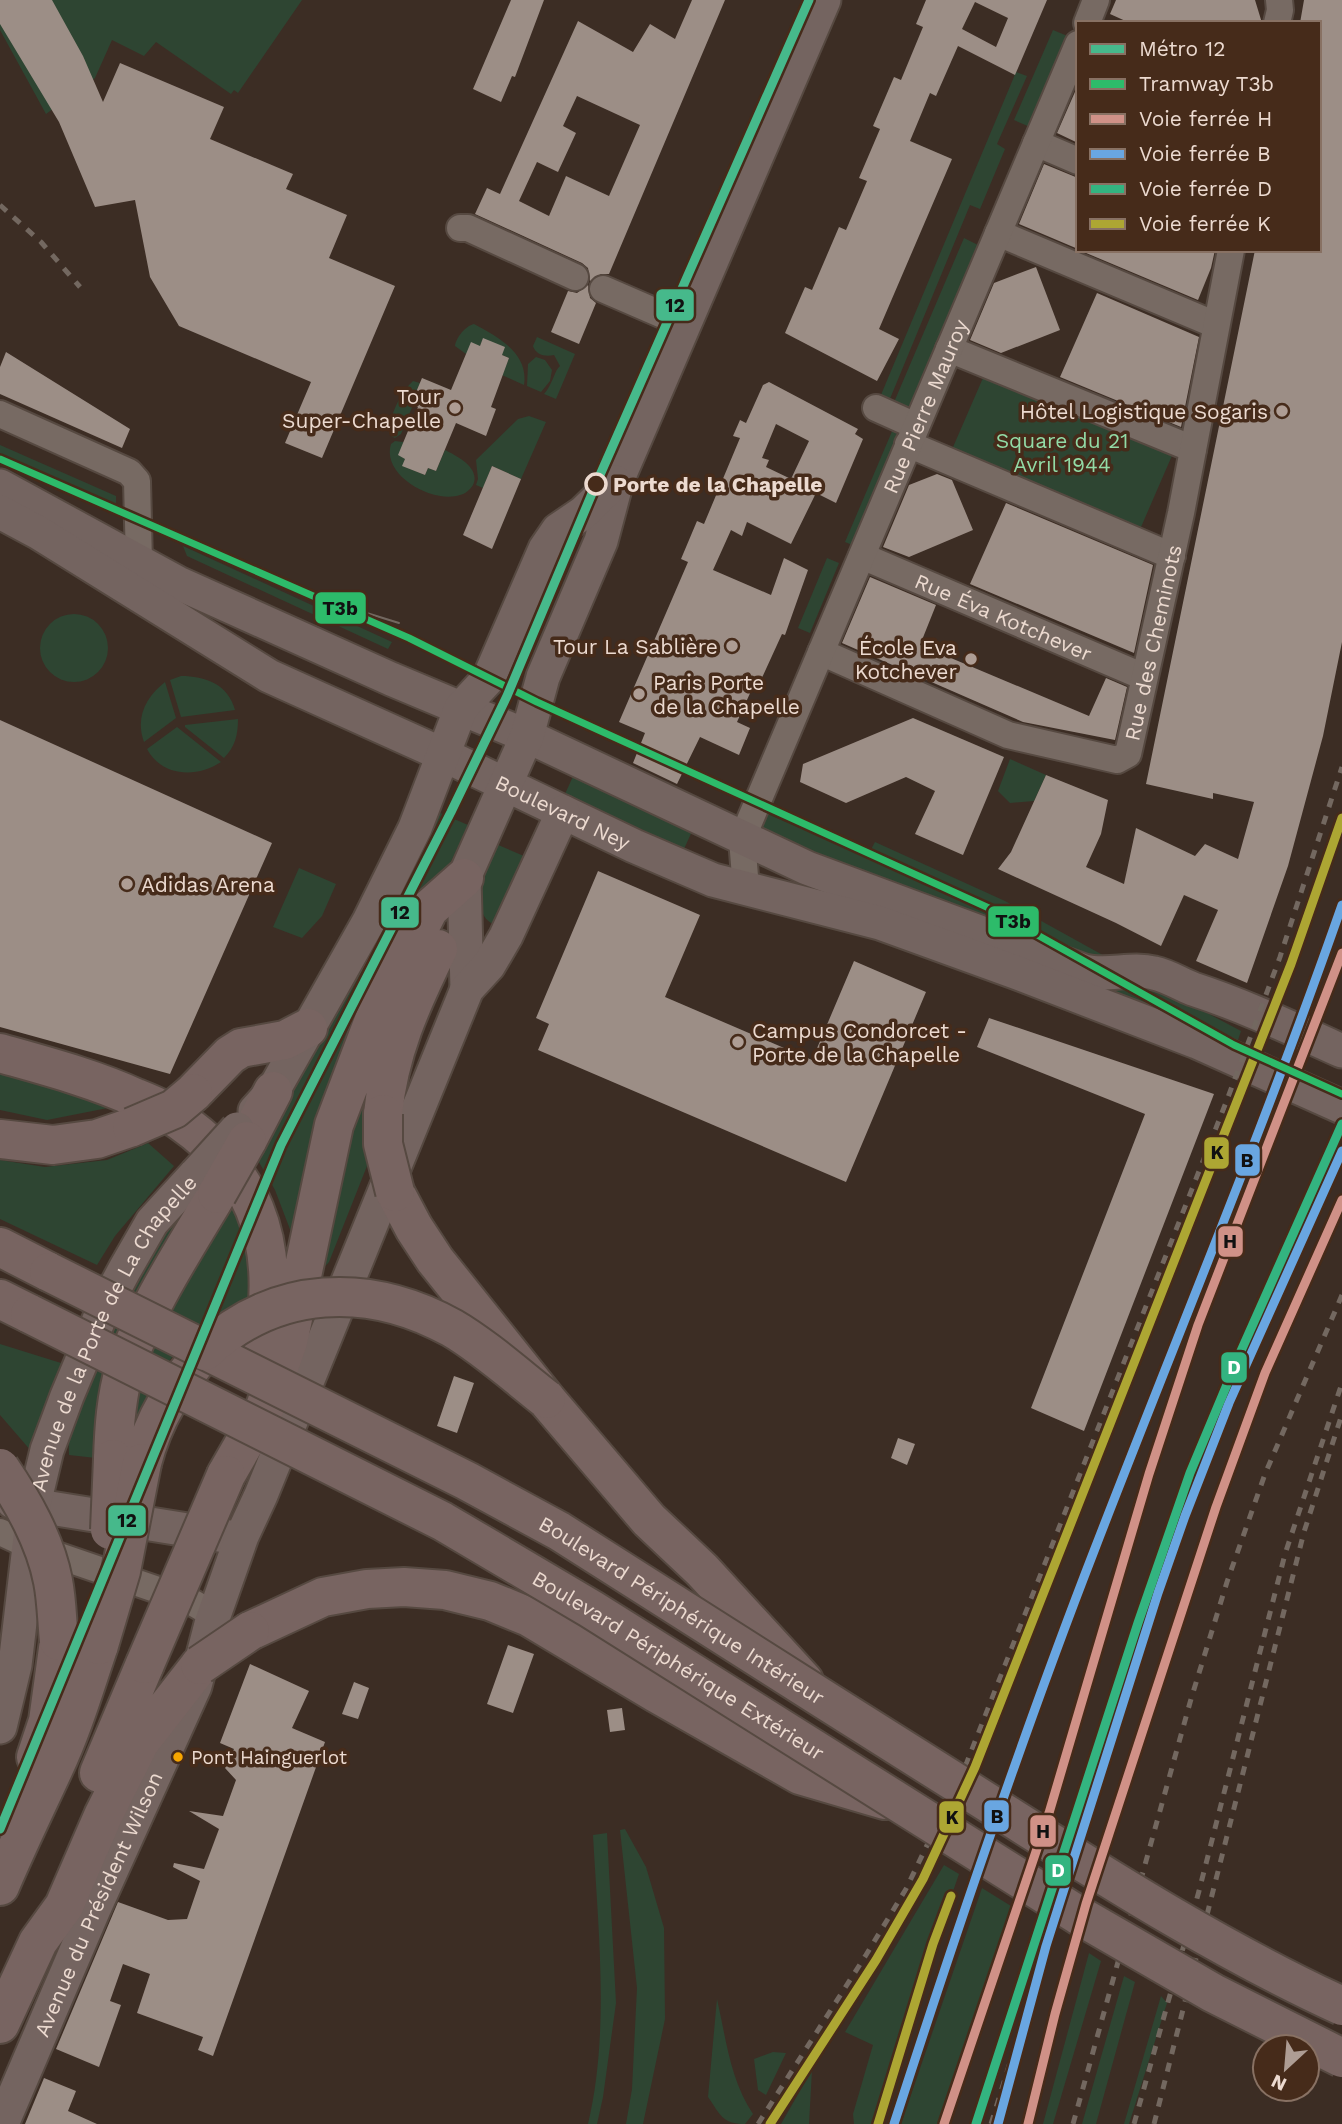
<svg xmlns="http://www.w3.org/2000/svg" width="1342" height="2124" viewBox="0 0 1342 2124" font-family="'Work Sans',sans-serif">
  <rect width="100%" height="100%" fill="#3c2d24"/>
  <path fill="#2e4532" d="M0,0H302L238,93L234,90L231,94L156,42L144,56L112,40L95,78L46,114L0,30Z
    M1053,30L1070,37L1030,127L1014,120Z
    M1016,72L1027,76L997,144L1005,149L980,209L970,205L887,406L878,402Z
    M964,238L982,247L910,415L892,407Z
    M474,324C498,337 529,353 524,385L502,375L509,358L502,355L483,339L480,346L466,354L455,346C456,338 465,326 474,324Z
    M537,337L575,354L556,399L544,394C553,384 554,371 560,366L554,355C545,357 536,355 533,346Z
    M536,357L545,360L552,370L550,381L541,392L527,386L528,364Z
    M986,371L1174,451L1138,534L950,454Z
    M413,381L420,383L411,403L413,405L401,434L395,438L391,436C386,420 401,392 413,381Z
    M529,416L546,422L521,479L492,466L483,488L476,485L478,479L476,460L518,419Z
    M896,422L906,425L855,546L845,542Z
    M395,441L403,442L405,459L403,466L425,475L428,468L436,471L445,450C457,456 481,468 473,485C470,490 465,494 460,495C434,504 381,476 391,444Z
    M0,445L116,496V515L0,463Z
    M183,546L392,642L388,649L187,556Z
    M827,558L839,563L810,633L798,628Z
    M40 648a34 34 0 1 1 68 0a34 34 0 1 1-68 0Z
    M181,676C205,676 228,684 235,710L181,717L170,680Z
    M165,682L176,718L144,742C135,717 146,697 165,682Z
    M238,719C238,735 235,747 224,758L185,727V725Z
    M177,727L221,762C197,778 162,777 147,749Z
    M1010,759L1046,775L1034,801L1010,803L998,791Z
    M575,772L694,827L684,849L565,794Z
    M438,812L468,825L443,879L420,910L407,879Z
    M763,812L867,857L875,842L1005,901L1119,964L1097,963L895,894L760,831Z
    M496,844L531,859L496,925C465,915 489,864 496,844Z
    M299,868L336,884L322,916L302,938L273,927Z
    M380,939L386,941L397,951L296,1231L291,1232L275,1190L256,1157L268,1130L368,955Z
    M1145,980L1241,1031L1235,1049L1094,988Z
    M0,1068L123,1105L47,1120L0,1110Z
    M363,1098L367,1166L329,1262L318,1274L342,1159Z
    M148,1143L174,1166L115,1236L97,1265L0,1219V1160L45,1167L107,1160Z
    M203,1180L96,1458L69,1455L68,1424L125,1280Z
    M234,1200L246,1226L256,1293C213,1315 175,1345 151,1388C143,1402 138,1419 131,1434C138,1346 190,1274 234,1200Z
    M0,1344L61,1363L32,1452L0,1415Z
    M625,1829L646,1867L664,1928L665,2019L643,2124H626L632,2089L637,1988L620,1830Z
    M607,1833L616,2003L603,2097L597,2124H588C610,2032 598,1928 593,1835Z
    M944,1865L959,1874L873,2124H854L853,2114L873,2045L845,2032Z
    M982,1888L1011,1906L939,2124H901Z
    M1089,1953L1101,1961L1053,2124H1043Z
    M1124,1976L1135,1982L1096,2124H1082Z
    M1161,1996L1167,2003L1129,2124H1124Z
    M717,1999C726,2038 730,2080 753,2114L745,2124C722,2124 720,2114 708,2097Z
    M773,2052L786,2053L766,2095L758,2090L754,2059Z
    M812,2070L809,2124H781Z"/>
  <path fill="#9c8e86" fill-rule="evenodd" d="M0,0H52L83,56L103,102L120,63L224,107L210,139L293,174L286,189L347,215L329,258L395,286L322,458L285,443L311,382L179,326L150,277L135,200L95,207L59,122L0,24Z
    M511,0H544L515,77L512,76L501,102L473,89Z
    M692,0H725L609,274H601L590,281L588,268L582,263L475,214L487,188L500,194L578,21L633,52L650,24L675,39ZM577,96L640,125L609,196L566,176L549,216L519,201L537,162L558,172L576,133L563,126Z
    M926,0H1047L1015,75L958,46L936,96L930,93L910,141L952,159L879,329L899,339L877,381L785,333L805,287L812,290L839,227L846,230L867,181L859,178L880,129L873,126L894,77L901,80L923,27L916,24ZM975,2L1008,18L996,47L962,29Z
    M1116,0H1255L1262,23H1130L1110,14Z
    M1304,0H1342V642L1323,736L1288,866L1247,983L1196,961L1218,910L1184,895L1161,946L1116,923L998,869L1011,852L1046,775L1108,800L1101,834L1086,867L1124,884L1136,828L1195,856L1205,844L1238,859L1254,802L1213,793V799L1146,784L1255,250H1319V23H1300Z
    M1078,85V143L1057,133Z
    M1044,164L1078,178V249L1019,224Z
    M1079,250H1215L1211,268L1198,300Z
    M1036,267L1060,330L1001,353L970,340L994,283Z
    M588,285L590,298L596,303L579,344L551,332L568,291L577,293Z
    M1097,293L1199,337L1181,427L1060,377Z
    M483,338L505,347L502,355L509,358L491,407L496,409L486,436L456,423L436,471L428,468L425,475L402,466L405,459L398,455L418,407L411,404L422,378L451,390L471,342L480,346Z
    M6,352L130,429L122,448L0,394V367Z
    M769,382L858,429L855,434L863,439L836,503L816,493L791,544L747,522L742,536L731,530L713,570L771,595L784,558L808,570L785,635L782,634L760,682L756,680L737,722L750,728L739,755L700,737L677,784L633,763L645,733L619,722L688,562L681,559L697,521L704,524L740,438L733,436L740,420L746,423L763,385ZM776,424L809,441L791,479L766,467L769,460L762,458Z
    M492,466L521,479L492,549L463,535Z
    M937,474L952,480L973,530L909,557L883,547L909,485Z
    M1006,503L1153,565L1134,653L970,584Z
    M870,577L936,605L920,645L1089,716L1106,678L1127,687L1115,740L1023,722L842,643Z
    M913,718L1004,757L963,855L915,834L935,791L906,777L846,803L800,782L803,764Z
    M0,720L272,843L170,1074L0,1027Z
    M598,871L700,915L665,997L812,1060L854,961L926,992L846,1182L538,1050L549,1024L536,1018Z
    M989,1018L1214,1094L1084,1431L1031,1408L1145,1114L977,1047Z
    M454,1376L474,1383L457,1433L437,1426Z
    M898,1438L915,1444L907,1465L891,1458Z
    M508,1645L534,1654L513,1713L487,1704Z
    M250,1664L309,1691L292,1728L325,1742L213,2056L198,2050L203,2037L137,2013L150,1974L123,1964L110,2001L121,2005L99,2067L56,2049L118,1902L168,1920L187,1919L200,1881L173,1867L174,1863L204,1869L219,1829L189,1811L223,1816L236,1780L225,1768L234,1749L220,1743Z
    M354,1682L369,1688L358,1719L342,1714Z
    M622,1708L625,1730L610,1732L607,1710Z
    M44,2078L76,2091L68,2111L97,2124H25Z"/>
  <g fill="none" stroke-linecap="round" stroke-linejoin="round">
    <g stroke="#564941" stroke-width="30">
      <g id="minor">
        <path d="M1087,23L1096,0"/>
        <path d="M1277,23L1280,10L1279,0"/>
        <path d="M1036,143L1078,161"/>
        <path d="M460,228H468L575,277"/>
        <path d="M998,233L1216,325"/>
        <path d="M603,289L686,325"/>
        <path d="M949,349L1193,449"/>
        <path d="M876,408L916,426"/>
        <path d="M0,414L129,472L137,481L139,563"/>
        <path d="M908,444L1172,556"/>
        <path id="s1" d="M862,556L1144,677"/>
        <path id="s2" d="M821,652L1008,735L1117,760L1128,754L1181,513L1231,250"/>
        <path id="s3" d="M746,889L742,839L1078,44"/>
        <path d="M0,1532L30,1546L190,1601L214,1615"/>
      </g>
    </g>
    <g stroke="#564941" stroke-width="37">
      <g id="major">
        <path d="M0,486L178,583L391,679L527,736L807,868L1084,971C1108,977 1131,967 1154,973C1168,976 1180,984 1193,989C1245,1006 1293,1029 1342,1051"/>
        <path id="s4" d="M0,512L39,533L269,676L444,755L634,846L713,880L880,923L1015,972L1197,1042L1342,1107"/>
        <path d="M467,989L464,878L527,736L543,677L601,541L617,481L824,0"/>
        <path d="M255,1111L273,1091L369,921L415,828L461,708L489,678L545,549L558,530L583,513L615,482"/>
        <path d="M13,1502L225,1536"/>
        <path id="s5" d="M0,1727L15,1665L34,1504L47,1450L67,1396L103,1310L125,1269L152,1222L196,1174"/>
        <path id="s6" d="M2,2124L94,1909L195,1686L211,1624L242,1536L261,1495L467,989L489,965L506,936L563,812"/>
      </g>
    </g>
    <g stroke="#564941" stroke-width="42">
      <path id="highway" d="M0,1053C46,1066 92,1078 136,1098C146,1102 156,1106 165,1111C254,1165 282,1241 263,1342
        M193,1093L230,1055L241,1048L285,1040L308,1028
        M383,1114C389,1052 411,1004 438,949
        M0,1139L53,1145L97,1139L132,1127
        M247,1141L273,1091
        M395,1192L414,1228L435,1260L546,1399L649,1520L702,1570L804,1681
        M0,1247L49,1272
        M0,1299L30,1314
        M113,1459C114,1428 116,1397 125,1367C145,1309 185,1248 217,1194
        M142,1463C154,1417 174,1387 205,1351
        M226,1475L265,1407L288,1342L334,1125L377,1012L429,909L464,878
        M250,1631L323,1597L367,1589L404,1587L445,1590L490,1601L529,1617L656,1693L800,1775L885,1800
        M36,1757L48,1721L59,1641
        M99,1773L145,1664
        M0,1886C17,1846 36,1807 54,1768C73,1728 85,1686 99,1645
        M0,2024L38,1942L64,1906L103,1816L140,1742L200,1665"/>
    </g>
    <use href="#minor" stroke="#776a63" stroke-width="26"/>
    <use href="#major" stroke="#746460" stroke-width="33"/>
    <use href="#highway" stroke="#786461" stroke-width="38"/>
    <path stroke="#736860" stroke-width="2" d="M328,601L399,623"/>
    <path stroke="#736860" stroke-width="5" stroke-dasharray="9 9" stroke-linecap="butt" d="M0,205L41,242L80,287
      M758,2124L866,1955L906,1889L967,1762L1227,1100L1280,957L1342,767
      M991,2124L1046,1946
      M1073,2124L1191,1699L1227,1582L1265,1474L1342,1295
      M1134,2124L1199,1891L1285,1554L1342,1383
      M1154,2124L1304,1532L1342,1414"/>
    <g stroke="#564941" stroke-width="37" stroke-linecap="butt">
      <path id="major-bridge" d="M196,1174L237,1129"/>
    </g>
    <g stroke="#564941" stroke-width="42" stroke-linecap="butt">
      <g id="highway-bridge">
        <path d="M383,1114V1144L395,1192"/>
        <path d="M132,1127L174,1109L193,1093"/>
        <path d="M217,1194L247,1141"/>
        <path id="s7" d="M49,1272L467,1481L559,1531C703,1623 848,1715 993,1806C1106,1877 1220,1950 1342,2006"/>
        <path id="s8" d="M30,1314L442,1521L591,1609L1078,1915L1213,1993L1342,2058"/>
        <path d="M205,1351C276,1285 369,1282 452,1328C483,1346 518,1377 546,1399"/>
        <path d="M0,1468C23,1502 45,1540 53,1581C57,1601 57,1622 59,1641"/>
        <path d="M110,1530L113,1459"/>
        <path d="M99,1645L121,1571L142,1463"/>
        <path d="M145,1664L226,1475"/>
        <path d="M200,1665L250,1631"/>
      </g>
    </g>
    <use href="#major-bridge" stroke="#746460" stroke-width="33"/>
    <use href="#highway-bridge" stroke="#786461" stroke-width="38"/>
    <g stroke="#462b1a" stroke-width="14">
      <path id="rail-1" d="M944,2124L1049,1813L1149,1474L1198,1325L1342,953
        M1028,2124L1055,2014L1086,1904L1216,1507L1265,1373L1342,1200"/>
    </g>
    <g stroke="#462b1a" stroke-width="14">
      <path id="rail-2" d="M894,2124C956,1932 1021,1739 1094,1551C1177,1336 1266,1123 1342,905
        M998,2124L1046,1946L1158,1593L1185,1516L1229,1403L1342,1151"/>
    </g>
    <g stroke="#462b1a" stroke-width="14">
      <path id="rail-3" d="M976,2124L1138,1623L1190,1473L1241,1351L1342,1124"/>
    </g>
    <g stroke="#462b1a" stroke-width="14">
      <path id="rail-4" d="M770,2124L876,1960L923,1879L975,1767L1291,964L1342,818
        M878,2124L933,1944L951,1896"/>
    </g>
    <use href="#rail-1" stroke="#d09187" stroke-width="9"/>
    <use href="#rail-2" stroke="#69a6e1" stroke-width="9"/>
    <use href="#rail-3" stroke="#33b480" stroke-width="9"/>
    <use href="#rail-4" stroke="#ada633" stroke-width="9"/>
    <g stroke="#462b1a" stroke-width="12">
      <path id="tram-1" d="M0,459L409,638L537,702L991,909L1234,1045L1342,1094"/>
    </g>
    <use href="#tram-1" stroke="#2dbb6a" stroke-width="7"/>
    <g stroke="#462b1a" stroke-width="14">
      <path id="metro-1" d="M0,1829L281,1145L451,812L507,696L596,484L809,0"/>
    </g>
    <use href="#metro-1" stroke="#46b98b" stroke-width="9"/>
  </g>
  <g fill="#ae9d94" stroke="#462b1a" stroke-width="2.5">
    <circle cx="455" cy="408" r="7"/>
    <circle cx="1282" cy="411" r="7"/>
    <circle cx="732" cy="646" r="7"/>
    <circle cx="971" cy="659" r="7"/>
    <circle cx="639" cy="694" r="7"/>
    <circle cx="127" cy="884" r="7"/>
    <circle cx="738" cy="1042" r="7"/>
  </g>
  <circle fill="#462b1a" stroke="#ecdad0" stroke-width="3.5" cx="596" cy="484" r="10"/>
  <circle fill="#f7a600" stroke="#462b1a" stroke-width="2.5" cx="178" cy="1757" r="6"/>
  <g text-anchor="middle" dominant-baseline="central" stroke-width="7" stroke-linejoin="round" paint-order="stroke">
    <g font-size="19" fill="#ecdad0" stroke="#462b1a" text-anchor="start">
      <text x="191" y="1757">Pont Hainguerlot</text>
    </g>
    <g font-size="21" fill="#ecdad0" stroke="#462b1a" text-anchor="end">
      <text x="441" y="396">Tour<tspan x="441" dy="24">Super-Chapelle</tspan></text>
      <text x="1268" y="411">Hôtel Logistique Sogaris</text>
      <text x="718" y="646">Tour La Sablière</text>
      <text x="957" y="647">École Eva<tspan x="957" dy="24">Kotchever</tspan></text>
      <text x="653" y="682" text-anchor="start">Paris Porte<tspan x="653" dy="24">de la Chapelle</tspan></text>
      <text x="141" y="884" text-anchor="start">Adidas Arena</text>
      <text x="752" y="1030" text-anchor="start">Campus Condorcet -<tspan x="752" dy="24">Porte de la Chapelle</tspan></text>
    </g>
    <g font-size="21" fill="#ecdad0" stroke="#462b1a">
      <text stroke="none"><textPath href="#s3" startOffset="520">Rue Pierre Mauroy</textPath></text>
      <text stroke="none"><textPath href="#s1" startOffset="154">Rue Éva Kotchever</textPath></text>
      <text stroke="none"><textPath href="#s2" startOffset="443">Rue des Cheminots</textPath></text>
      <text stroke="none"><textPath href="#s4" startOffset="639">Boulevard Ney</textPath></text>
      <text stroke="none"><textPath href="#s5" startOffset="416">Avenue de la Porte de La Chapelle</textPath></text>
      <text stroke="none"><textPath href="#s7" startOffset="718">Boulevard Périphérique Intérieur</textPath></text>
      <text stroke="none"><textPath href="#s8" startOffset="738">Boulevard Périphérique Extérieur</textPath></text>
      <text stroke="none"><textPath href="#s6" startOffset="240">Avenue du Président Wilson</textPath></text>
    </g>
    <g font-size="21" fill="#92dba6" stroke="#462b1a">
      <text x="1062" y="440">Square du 21<tspan x="1062" dy="24">Avril 1944</tspan></text>
    </g>
    <g font-size="21" font-weight="bold" fill="#ecdad0" stroke="#462b1a" text-anchor="start">
      <text x="613" y="484">Porte de la Chapelle</text>
    </g>
  </g>
  <g stroke="#462b1a" stroke-width="2.5">
    <rect x="655" y="288" width="40" height="34" rx="7" fill="#46b98b"/>
    <rect x="314" y="591" width="53" height="34" rx="7" fill="#2dbb6a"/>
    <rect x="380" y="896" width="40" height="33" rx="7" fill="#46b98b"/>
    <rect x="987" y="905" width="53" height="33" rx="7" fill="#2dbb6a"/>
    <rect x="1203" y="1136" width="27" height="34" rx="7" fill="#ada633"/>
    <rect x="1234" y="1143" width="27" height="34" rx="7" fill="#69a6e1"/>
    <rect x="1217" y="1225" width="27" height="33" rx="7" fill="#d09187"/>
    <rect x="1220" y="1351" width="28" height="33" rx="7" fill="#33b480"/>
    <rect x="107" y="1504" width="40" height="33" rx="7" fill="#46b98b"/>
    <rect x="983" y="1799" width="27" height="34" rx="7" fill="#69a6e1"/>
    <rect x="938" y="1800" width="27" height="34" rx="7" fill="#ada633"/>
    <rect x="1029" y="1814" width="28" height="34" rx="7" fill="#d09187"/>
    <rect x="1044" y="1854" width="28" height="33" rx="7" fill="#33b480"/>
  </g>
  <g font-size="19" text-anchor="middle" font-weight="bold" fill="#fff">
    <text x="1234" y="1374">D</text>
    <text x="1058" y="1877">D</text>
  </g>
  <g font-size="19" text-anchor="middle" font-weight="bold" fill="#111">
    <text x="675" y="312">12</text>
    <text x="340" y="615">T3b</text>
    <text x="400" y="919">12</text>
    <text x="1013" y="928">T3b</text>
    <text x="1217" y="1159">K</text>
    <text x="1247" y="1167">B</text>
    <text x="1230" y="1248">H</text>
    <text x="127" y="1527">12</text>
    <text x="997" y="1823">B</text>
    <text x="952" y="1824">K</text>
    <text x="1043" y="1838">H</text>
  </g>
  <rect x="1076" y="21" width="245" height="231" fill="#462b1a" stroke="#887163" stroke-width="2"/>
  <rect x="1090" y="44" width="35" height="10" fill="#46b98b" stroke="#887163" stroke-width="2"/>
  <text x="1139" y="56" font-size="21" fill="#ecdad0">Métro 12</text>
  <rect x="1090" y="79" width="35" height="10" fill="#2dbb6a" stroke="#887163" stroke-width="2"/>
  <text x="1139" y="91" font-size="21" fill="#ecdad0">Tramway T3b</text>
  <rect x="1090" y="114" width="35" height="10" fill="#d09187" stroke="#887163" stroke-width="2"/>
  <text x="1139" y="126" font-size="21" fill="#ecdad0">Voie ferrée H</text>
  <rect x="1090" y="149" width="35" height="10" fill="#69a6e1" stroke="#887163" stroke-width="2"/>
  <text x="1139" y="161" font-size="21" fill="#ecdad0">Voie ferrée B</text>
  <rect x="1090" y="184" width="35" height="10" fill="#33b480" stroke="#887163" stroke-width="2"/>
  <text x="1139" y="196" font-size="21" fill="#ecdad0">Voie ferrée D</text>
  <rect x="1090" y="219" width="35" height="10" fill="#ada633" stroke="#887163" stroke-width="2"/>
  <text x="1139" y="231" font-size="21" fill="#ecdad0">Voie ferrée K</text>
  <g transform="translate(1286 2068) rotate(206)"><circle r="33" fill="#462b1a" stroke="#887163" stroke-width="2"/>
  <path d="M0-5L12 26L0 18L-12 26Z" fill="#ae9d94"/>
  <text y="-10" font-size="19" font-weight="bold" text-anchor="middle" fill="#ecdad0">N</text>
  </g>
</svg>
